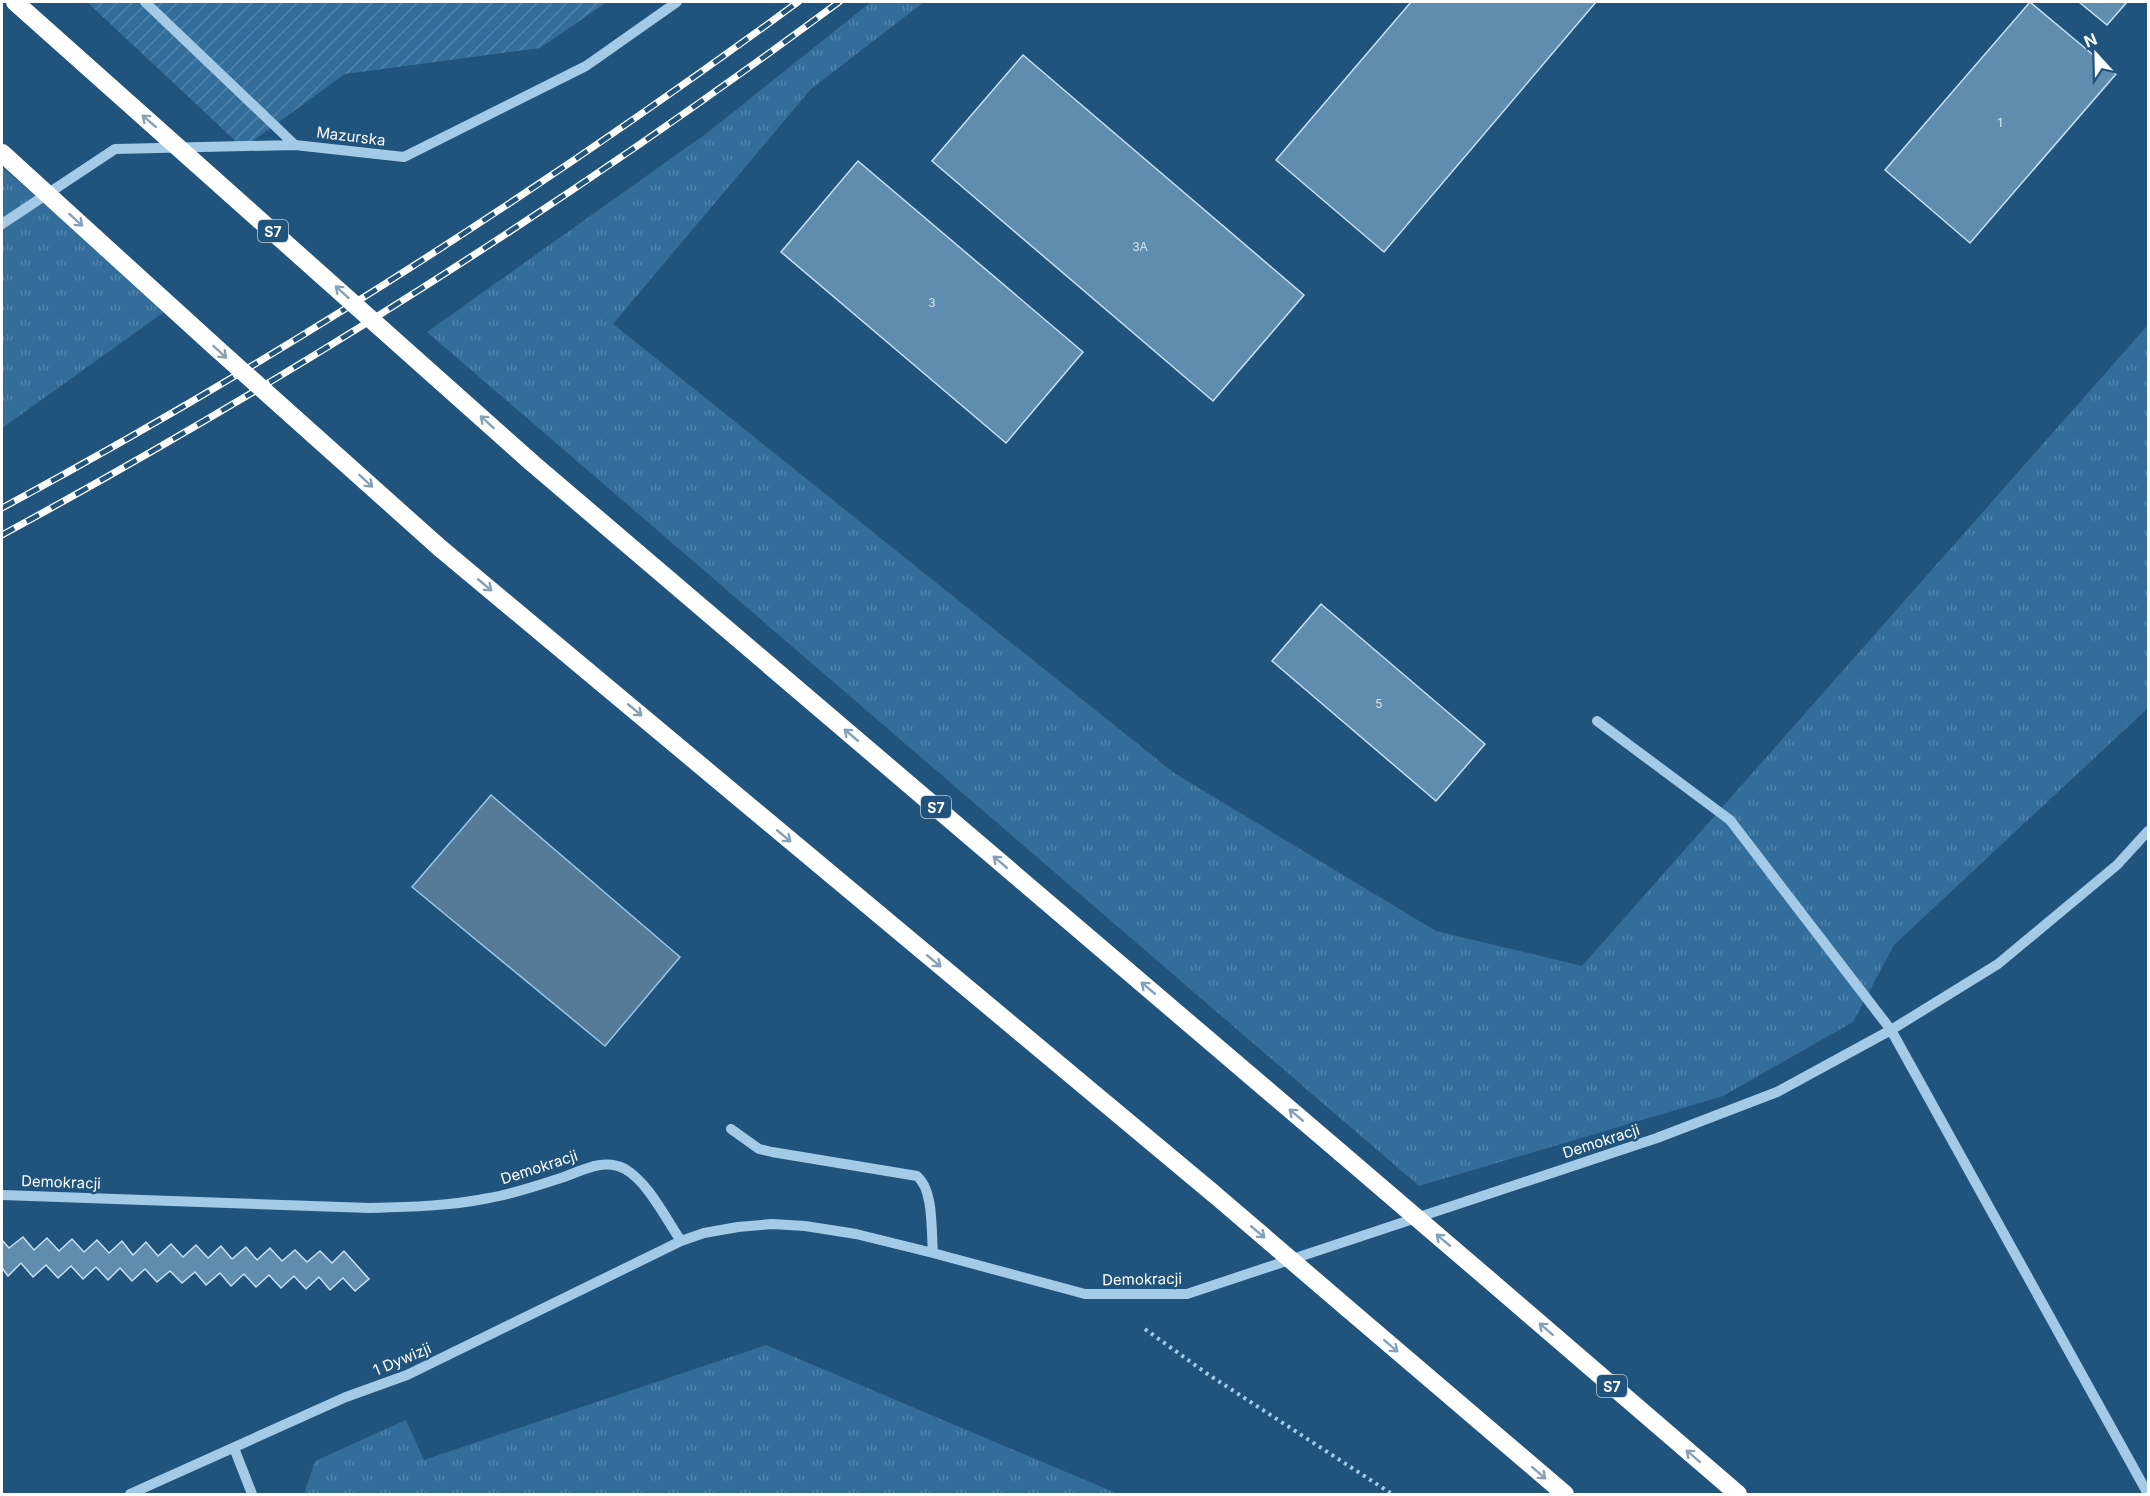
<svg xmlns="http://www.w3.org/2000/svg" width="2150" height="1496" viewBox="0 0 2150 1496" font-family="Inter,sans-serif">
  <defs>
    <pattern id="grass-tufts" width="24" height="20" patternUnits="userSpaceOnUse" patternTransform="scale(1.5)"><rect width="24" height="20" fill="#336e9a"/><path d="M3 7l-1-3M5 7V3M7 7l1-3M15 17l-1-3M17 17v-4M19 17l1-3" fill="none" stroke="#5284a9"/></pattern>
    <pattern id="garden-furrows" width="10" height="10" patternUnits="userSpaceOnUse" patternTransform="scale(1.5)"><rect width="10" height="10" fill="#336e9a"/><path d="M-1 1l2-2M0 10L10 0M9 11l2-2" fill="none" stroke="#5284a9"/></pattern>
  </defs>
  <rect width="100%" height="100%" fill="#20547c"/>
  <path fill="url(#grass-tufts)" d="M871,2H924L811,89L613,324L1174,773L1436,931L1582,966L2148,325V708L1894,945L1853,1022L1723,1096L1419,1186L427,332L707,133Z
    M2,167L167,310L2,428Z
    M766,1345L1118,1494H304L315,1461L406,1420L424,1460Z"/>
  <path fill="url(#garden-furrows)" d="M87,2H607L540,48L345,74L243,148Z"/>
  <path fill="#557b98" stroke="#97c7e8" stroke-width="1.5" d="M491,795L680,957L605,1046L412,887Z"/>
  <path fill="#5e8daf" stroke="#c6e1f5" stroke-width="1.5" d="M1411,2H1596L1384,252L1276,160Z
    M2030,2L2116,74L1970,243L1885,170Z
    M2079,2H2127L2107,25Z
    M1023,55L1304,295L1213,401L932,161Z
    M858,161L1083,352L1006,443L781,252Z
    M1321,604L1485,744L1436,801L1272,661Z
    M23,1237L34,1250L47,1238L59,1251L72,1239L84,1252L97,1240L109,1253L122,1241L133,1255L146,1242L158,1256L171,1244L183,1257L196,1245L208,1258L221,1246L232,1259L246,1247L257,1260L270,1248L282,1261L295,1250L307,1262L320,1251L332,1263L344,1251L369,1279L355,1291L343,1278L330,1290L319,1277L306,1289L294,1276L281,1288L269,1275L256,1287L244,1274L231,1286L220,1273L206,1285L195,1272L182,1283L170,1271L157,1282L145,1269L132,1281L120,1268L108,1280L96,1267L83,1279L71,1266L58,1278L46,1265L33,1277L21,1263L8,1276L2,1268V1240L9,1248Z"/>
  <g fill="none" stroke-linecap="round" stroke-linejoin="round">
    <path stroke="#a3cae6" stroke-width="4" stroke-dasharray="3 4.5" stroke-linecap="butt" d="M1145,1329L1206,1373L1392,1494"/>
    <path stroke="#a3cae6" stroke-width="10" d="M145,2L295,145
      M2,224L115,149L295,145L404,157L586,66L677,2
      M1597,721L1730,820L1891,1030L2148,1494
      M731,1129L759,1149L772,1152L917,1176C934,1190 931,1231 933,1253
      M2,1195L370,1208C410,1207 450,1206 489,1198C514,1194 539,1185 564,1177C583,1170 604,1158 625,1169C648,1182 666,1219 681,1241L704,1233L738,1227L772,1224L805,1226L856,1234L933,1253L1085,1294H1187L1657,1138L1777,1092L1891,1030L1998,964L2117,865L2148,831
      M234,1448L252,1494
      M130,1494L346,1397L407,1375L681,1241"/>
    <path stroke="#fff" stroke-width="18" d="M531,462L1341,1153
      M440,548L1214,1194
      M1487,1278L1738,1494
      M1347,1308L1565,1494"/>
    <g stroke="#fff" stroke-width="7">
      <path id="rail" d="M2,508C279,359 544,188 798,2
        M2,535C293,377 573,199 839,2"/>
    </g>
    <use href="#rail" stroke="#20547c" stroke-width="4.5" stroke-dasharray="14" stroke-linecap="butt"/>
    <path stroke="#fff" stroke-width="18" d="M15,2L531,462
      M2,153L213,345L440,548
      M1341,1153L1487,1278
      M1214,1194L1347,1308"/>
  </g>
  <defs><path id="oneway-shaft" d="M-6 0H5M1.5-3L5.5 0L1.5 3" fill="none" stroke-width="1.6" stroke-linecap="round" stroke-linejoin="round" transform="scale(1.5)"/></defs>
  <g stroke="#84a1b7">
    <use href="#oneway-shaft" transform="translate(149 121) rotate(-139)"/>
    <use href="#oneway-shaft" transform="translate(76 220) rotate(42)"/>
    <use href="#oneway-shaft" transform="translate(342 292) rotate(-138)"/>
    <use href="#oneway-shaft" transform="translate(220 352) rotate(42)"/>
    <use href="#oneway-shaft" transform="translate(487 422) rotate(-138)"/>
    <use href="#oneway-shaft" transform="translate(366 481) rotate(42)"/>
    <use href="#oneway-shaft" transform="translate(485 585) rotate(40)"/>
    <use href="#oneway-shaft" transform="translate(635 710) rotate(40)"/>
    <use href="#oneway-shaft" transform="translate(851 735) rotate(-140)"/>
    <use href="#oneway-shaft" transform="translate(784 836) rotate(40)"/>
    <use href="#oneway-shaft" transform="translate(1000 862) rotate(-140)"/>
    <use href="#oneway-shaft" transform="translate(934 961) rotate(40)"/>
    <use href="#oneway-shaft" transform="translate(1148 988) rotate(-140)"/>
    <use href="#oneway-shaft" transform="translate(1296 1115) rotate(-140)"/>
    <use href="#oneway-shaft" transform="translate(1258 1232) rotate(40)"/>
    <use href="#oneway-shaft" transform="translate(1443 1240) rotate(-140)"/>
    <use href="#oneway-shaft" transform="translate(1546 1329) rotate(-139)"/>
    <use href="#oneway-shaft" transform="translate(1391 1346) rotate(41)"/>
    <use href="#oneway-shaft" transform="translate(1693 1456) rotate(-139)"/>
    <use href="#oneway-shaft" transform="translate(1539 1473) rotate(41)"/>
  </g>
  <g text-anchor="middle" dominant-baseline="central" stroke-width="5" stroke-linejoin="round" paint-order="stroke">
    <g font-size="12" fill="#d7e2eb">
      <text x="2000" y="122">1</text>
      <text x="1140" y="246">3A</text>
      <text x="932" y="302">3</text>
      <text x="1379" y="703">5</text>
    </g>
    <g fill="#20547c" stroke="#bcccd8" stroke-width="1.5">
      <rect x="258" y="220" width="30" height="22" rx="4.5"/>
      <rect x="921" y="796" width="30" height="22" rx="4.5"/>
      <rect x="1597" y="1375" width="30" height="22" rx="4.5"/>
    </g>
    <g font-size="14" font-weight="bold" fill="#fff">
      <text x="273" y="231">S7</text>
      <text x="936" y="807">S7</text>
      <text x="1612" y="1386">S7</text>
    </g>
    <g font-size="15" fill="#fff" stroke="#20547c">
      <text transform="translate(351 136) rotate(7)">Mazurska</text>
      <text transform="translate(1601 1141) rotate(-18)">Demokracji</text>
      <text transform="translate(539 1167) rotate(-18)">Demokracji</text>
      <text transform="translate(61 1182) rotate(2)">Demokracji</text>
      <text transform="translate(1142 1279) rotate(-1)">Demokracji</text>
      <text transform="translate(402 1359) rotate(-23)">1 Dywizji</text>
    </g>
  </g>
  <rect width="2150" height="1496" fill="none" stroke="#ffffff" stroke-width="6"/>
  <g transform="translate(2096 54) rotate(338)" stroke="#20547c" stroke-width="4.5" paint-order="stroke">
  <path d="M0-4.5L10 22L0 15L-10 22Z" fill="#ffffff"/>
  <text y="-9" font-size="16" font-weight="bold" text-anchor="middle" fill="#ffffff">N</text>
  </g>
</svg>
